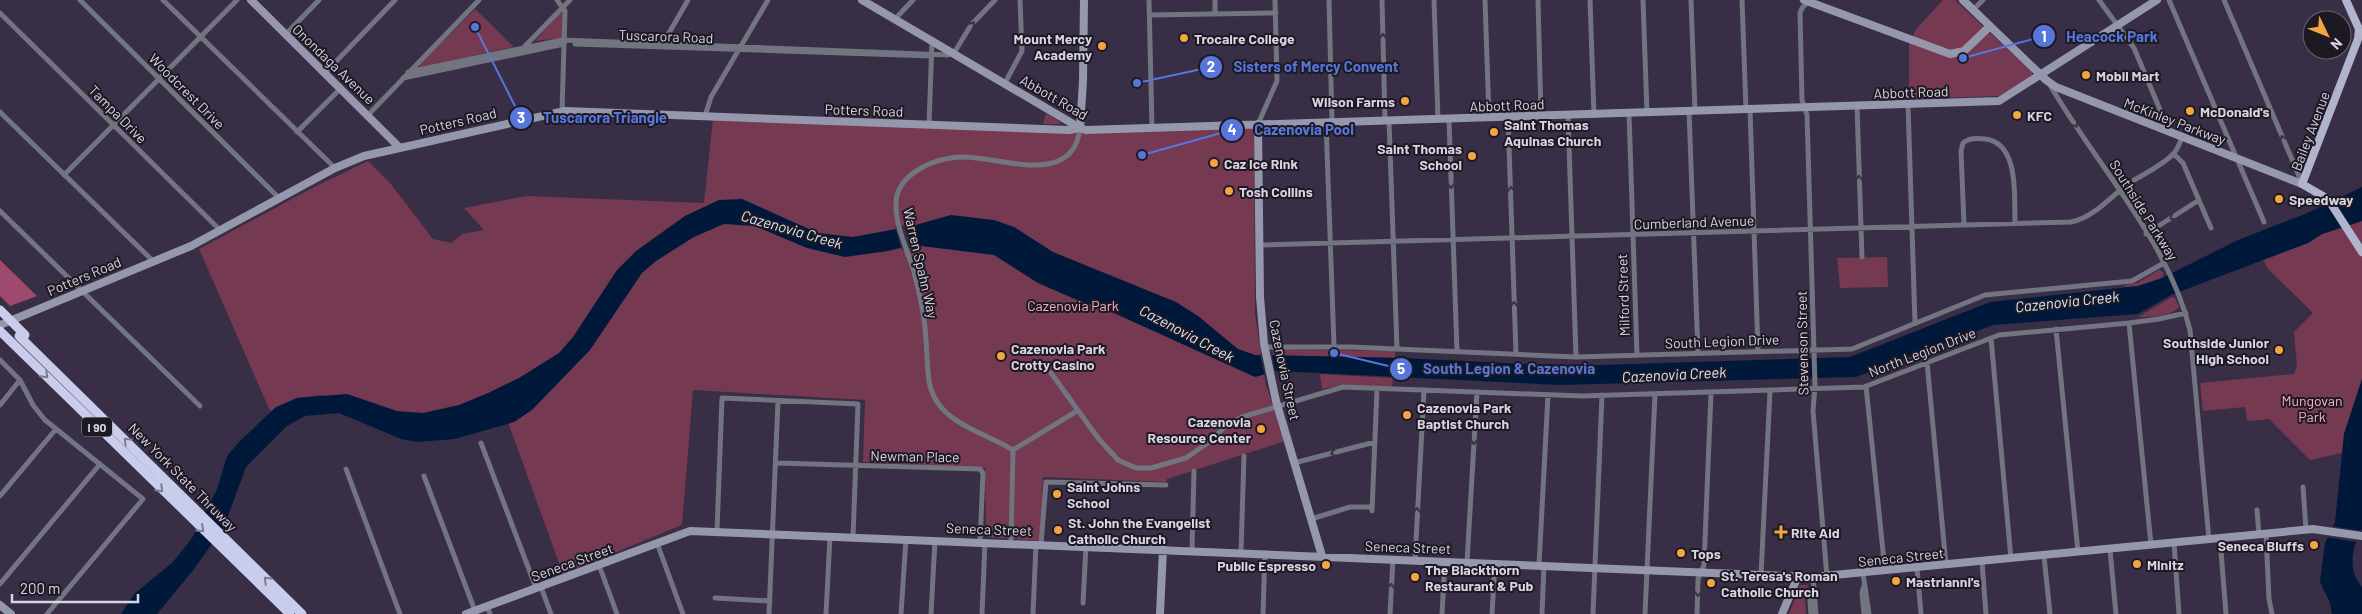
<svg xmlns="http://www.w3.org/2000/svg" width="2362" height="614" viewBox="0 0 2362 614" font-family="Barlow,sans-serif">
  <rect width="100%" height="100%" fill="#382e45"/>
  <path fill="#753952" d="M1943,0H1955L2032,72V77L1998,96L1909,99V45L1916,29Z
    M475,9L514,47L420,67V64Z
    M560,13L563,14L562,38L535,41Z
    M1046,113L1060,122V124H1043Z
    M713,119L1087,131L1254,127L1255,313L1266,385L1285,441L1167,479L1166,482L1043,477L1040,541L986,537L985,468L863,462L865,400L693,390L682,525L563,574L505,414L404,417L321,395L297,398L270,411L199,249L316,186L368,161L390,183L433,239L451,243L462,234L484,230L464,208L526,196L704,203Z
    M2362,221V379L2344,434L2342,453L2310,460L2269,419L2247,421L2245,407L2203,411L2200,383L2294,374L2297,366L2294,332L2313,313L2268,269L2263,260L2308,243L2322,234Z
    M1887,257L1888,287L1840,288L1837,258Z
    M2159,270L2164,273L2162,275L2163,277L2138,286L2125,287V285L2137,283Z
    M2172,297L2175,298L2179,307C2170,317 2151,317 2138,317Z
    M1272,349L1395,351V358L1273,355Z
    M1320,374L1393,378L1392,388L1343,385L1322,389Z
    M1800,585H1808L1805,601L1806,614H1789Z"/>
  <path fill="#9f496f" d="M0,260L37,296L10,306L0,296Z"/>
  <path fill="#00193b" d="M2362,187V221L2322,234L2308,243L2171,295L2138,314L1993,325L1856,377L1560,385L1276,371L1255,377L1105,309L1077,300L1038,283L994,255L913,245L888,251L845,257L807,248L755,226L724,224L694,237L656,261L642,273L590,350L532,410L514,422L455,439L417,442L401,439L339,413L305,416L287,426L246,467L224,527L194,569L157,614H121L134,594L173,562L192,538L217,489L227,456L239,442L276,407L297,398L347,394L397,411L423,413L459,405L488,393L519,378L559,353L573,337L617,270L636,251L685,216L719,200L742,199L818,233L853,237L912,226L951,215L994,220L1014,227L1053,252L1176,302L1198,316L1238,349L1255,355L1403,358L1569,366L1850,357L1990,302L2138,286L2160,279L2238,240L2305,214Z
    M2362,379V529C2352,547 2347,570 2362,587V614H2332L2330,603L2320,582L2325,543L2335,522L2344,434Z"/>
  <path fill="#382e45" d="M905,225L912,248L902,250L895,227Z
    M1271,352L1276,374L1265,377L1260,354Z
    M2330,526L2362,531V534L2357,542L2325,537Z"/>
  <g fill="none" stroke-linecap="round" stroke-linejoin="round">
    <path stroke="#727480" stroke-width="5" d="M80,0L279,198
      M163,0L335,168
      M557,0L565,11L562,112
      M1149,0L1152,128
      M1215,0V13
      M1329,0L1332,122
      M1382,0L1385,120
      M1434,0L1438,119
      M1485,0L1489,117
      M1538,0L1541,116
      M1590,0L1594,115
      M1643,0L1647,113
      M1691,0L1695,111
      M1742,0L1746,110
      M2099,0L2134,48L2169,131
      M2169,0L2264,222
      M2224,0L2302,183
      M1808,2L1802,8L1800,13L1802,100L1807,115L1815,385L1813,411L1827,577
      M1973,10L1983,0
      M0,13L220,230
      M1150,15L1276,13
      M895,19L913,0
      M286,34L319,0
      M575,44L931,56
      M662,45L688,0
      M525,46L570,0
      M408,72L562,40L948,55L954,53L971,25L995,0
      M325,73L395,0
      M403,78L564,44
      M1005,83L1022,51L1020,0
      M2050,85C2096,165 2168,240 2190,330L2209,540
      M1908,104L1915,323
      M1857,106L1862,257
      M1750,109L1758,351
      M1689,111L1698,353
      M0,112L153,261
      M1629,113L1637,355
      M368,115L479,0
      M1568,115L1576,357
      M705,116L711,97L768,0
      M1508,117L1516,354
      M1449,119L1457,351
      M1389,120L1397,349
      M1326,122L1334,346
      M1258,124L1277,81L1275,0
      M929,125L932,41
      M297,132L341,88
      M2174,154L2183,163L2211,228
      M64,175L237,0
      M0,211L200,406
      M1964,225L1961,151L1963,143C1968,138 1977,138 1985,139C2020,143 2014,198 2015,223
      M2146,234L2199,200
      M1260,245L2071,222C2092,218 2109,199 2125,186C2140,175 2160,168 2173,154C2178,149 2180,143 2182,137
      M2129,323L2151,545
      M2056,329L2078,552
      M1991,338L2011,559
      M1264,347H1352L1576,357L1852,349L1985,295L2132,281L2164,263
      M0,360L20,380L33,405L45,420L143,499L47,614
      M1927,362L1946,565
      M1051,373L1098,438L1118,460L1136,468H1151L1186,458L1209,442L1226,426L1242,417L1343,387L1582,396L1864,387L1999,335L2129,323L2159,319L2186,313
      M1866,386L1885,571
      M0,405L20,380
      M481,443L536,588
      M1013,450C982,431 936,423 929,381C927,367 927,353 926,340C925,317 920,294 914,272C908,251 895,226 896,203C896,189 906,177 918,170C932,161 948,157 965,157C1002,158 1074,187 1080,128
      M1013,450L1077,411
      M777,463L980,469L983,473L980,542
      M1294,463L1375,442
      M346,469L400,614
      M424,476L475,611
      M2303,487L2306,530
      M0,496L56,429
      M2257,510L2259,535
      M1372,511L1377,389
      M1311,519L1350,507H1372
      M717,531L722,398L858,404L853,537
      M2266,534L2269,599L2272,614
      M2220,539L2226,614
      M657,543L683,614
      M1011,543L1013,450
      M2174,543L2179,614
      M1041,544L1046,482L1166,485
      M1192,550L1194,471
      M2110,550L2116,614
      M1241,552L1244,456
      M2044,556L2050,614
      M1415,560L1424,390
      M1467,562L1477,392
      M1982,562L1986,614
      M599,565L617,614
      M1539,565L1548,395
      M1917,568L1921,614
      M1863,573L1869,614
      M1761,575L1770,391
      M1813,577L1816,614
      M0,584L100,464
      M541,587L551,614
      M715,598L770,601
      M1083,603L1086,546
      M487,606L490,614
      M769,614L778,401
      M826,614L830,536
      M901,614L906,539
      M931,614L935,540
      M982,614L985,542
      M1033,614L1036,544
      M1263,614L1265,553
      M1390,614L1393,559
      M1442,614L1445,561
      M1492,614L1495,563
      M1542,614L1544,565
      M1593,614L1602,395
      M1645,614L1655,394
      M1697,614L1698,579L1704,565L1711,393
      M1811,614L1810,601L1813,596
      M1864,614L1862,593L1864,586"/>
    <path stroke="#9598ac" stroke-width="8" d="M251,0L399,147
      M862,0L1080,128L1086,130L1999,101L2157,0
      M1804,0L1950,54L1964,51L1990,26
      M1963,0L2046,80L2056,87L2302,184
      M1258,124L1260,297L1264,344L1276,401L1322,556
      M1080,128L1083,81L1084,0
      M0,325L191,246L335,168L364,156L565,111L1069,130L1080,128
      M0,605L11,614
      M466,614L690,531L1813,577L2313,529L2362,536
      M1160,614L1163,549
      M1782,614L1798,576"/>
    <path stroke="#b0b4cd" stroke-width="8" d="M2346,0L2359,29L2358,39L2302,184L2328,199L2362,252"/>
    <path stroke="#c9cdeb" stroke-width="9" d="M0,331L290,614
      M19,336L302,614"/>
    <path stroke="#c9cdeb" stroke-width="9" d="M0,310L25,335"/>
  </g>
  <defs><path id="oneway-chevron" d="M-2-3.5L2.5 0L-2 3.5" fill="none" stroke-width="1.6" stroke-linecap="round" stroke-linejoin="round" transform="scale(1.25)"/></defs>
  <g stroke="#37343f">
    <use href="#oneway-chevron" transform="translate(972 25) rotate(-51)"/>
    <use href="#oneway-chevron" transform="translate(1383 37) rotate(-91)"/>
    <use href="#oneway-chevron" transform="translate(2075 124) rotate(58)"/>
    <use href="#oneway-chevron" transform="translate(2283 139) rotate(-113)"/>
    <use href="#oneway-chevron" transform="translate(1859 179) rotate(-92)"/>
    <use href="#oneway-chevron" transform="translate(1451 185) rotate(88)"/>
    <use href="#oneway-chevron" transform="translate(1511 190) rotate(-92)"/>
    <use href="#oneway-chevron" transform="translate(2173 217) rotate(147)"/>
    <use href="#oneway-chevron" transform="translate(1514 305) rotate(-92)"/>
    <use href="#oneway-chevron" transform="translate(1474 441) rotate(93)"/>
    <use href="#oneway-chevron" transform="translate(1334 453) rotate(165)"/>
    <use href="#oneway-chevron" transform="translate(1417 511) rotate(-86)"/>
    <use href="#oneway-chevron" transform="translate(1391 587) rotate(-87)"/>
    <use href="#oneway-chevron" transform="translate(1698 593) rotate(93)"/>
  </g>
  <g stroke="#7c7c91">
    <use href="#oneway-chevron" transform="translate(45 375) rotate(45)"/>
    <use href="#oneway-chevron" transform="translate(127 441) rotate(-135)"/>
    <use href="#oneway-chevron" transform="translate(160 489) rotate(45)"/>
    <use href="#oneway-chevron" transform="translate(201 529) rotate(43)"/>
    <use href="#oneway-chevron" transform="translate(267 580) rotate(-136)"/>
  </g>
  <g fill="#f2a541" stroke="#1d1923" stroke-width="2">
    <circle cx="1184" cy="38" r="5"/>
    <circle cx="1102" cy="46" r="5"/>
    <circle cx="2086" cy="75" r="5"/>
    <circle cx="1405" cy="101" r="5"/>
    <circle cx="2190" cy="111" r="5"/>
    <circle cx="2017" cy="115" r="5"/>
    <circle cx="1494" cy="132" r="5"/>
    <circle cx="1472" cy="156" r="5"/>
    <circle cx="1214" cy="163" r="5"/>
    <circle cx="1229" cy="191" r="5"/>
    <circle cx="2279" cy="199" r="5"/>
    <circle cx="2279" cy="350" r="5"/>
    <circle cx="1001" cy="356" r="5"/>
    <circle cx="1407" cy="415" r="5"/>
    <circle cx="1261" cy="429" r="5"/>
    <circle cx="1057" cy="494" r="5"/>
    <circle cx="1058" cy="530" r="5"/>
    <path d="M1778.5 524.5h5v5h5v5h-5v5h-5v-5h-5v-5h5z"/>
    <circle cx="2314" cy="545" r="5"/>
    <circle cx="1681" cy="553" r="5"/>
    <circle cx="2137" cy="564" r="5"/>
    <circle cx="1326" cy="565" r="5"/>
    <circle cx="1415" cy="577" r="5"/>
    <circle cx="1896" cy="581" r="5"/>
    <circle cx="1711" cy="583" r="5"/>
  </g>
  <g text-anchor="middle" dominant-baseline="central" stroke-width="4" stroke-linejoin="round" paint-order="stroke">
    <rect fill="#1d1923" stroke="#a19ba9" stroke-width="1" x="82" y="417.5" width="30" height="19" rx="4"/>
    <g font-size="12" font-weight="bold" fill="#dad3e2">
      <text x="97" y="427">I 90</text>
    </g>
    <g font-size="14" fill="#dad3e2" stroke="#1d1923">
      <text transform="translate(666 36) rotate(2)">Tuscarora Road</text>
      <text transform="translate(334 64) rotate(44)">Onondaga Avenue</text>
      <text transform="translate(187 91) rotate(45)">Woodcrest Drive</text>
      <text transform="translate(1911 92) rotate(-2)">Abbott Road</text>
      <text transform="translate(1054 97) rotate(30)">Abbott Road</text>
      <text transform="translate(1507 105) rotate(-2)">Abbott Road</text>
      <text transform="translate(864 110) rotate(2)">Potters Road</text>
      <text transform="translate(118 114) rotate(45)">Tampa Drive</text>
      <text transform="translate(458 121) rotate(-13)">Potters Road</text>
      <text transform="translate(2175 121) rotate(21)">McKinley Parkway</text>
      <text transform="translate(2310 131) rotate(-69)">Bailey Avenue</text>
      <text transform="translate(2144 210) rotate(58)">Southside Parkway</text>
      <text transform="translate(1694 222) rotate(-2)">Cumberland Avenue</text>
      <text transform="translate(921 263) rotate(77)">Warren Spahn Way</text>
      <text transform="translate(84 276) rotate(-23)">Potters Road</text>
      <text transform="translate(1623 295) rotate(-92)">Milford Street</text>
      <text transform="translate(1722 341) rotate(-2)">South Legion Drive</text>
      <text transform="translate(1802 343) rotate(-91)">Stevenson Street</text>
      <text transform="translate(1922 352) rotate(-21)">North Legion Drive</text>
      <text transform="translate(1285 370) rotate(78)">Cazenovia Street</text>
      <text transform="translate(915 456) rotate(1)">Newman Place</text>
      <text transform="translate(183 477) rotate(45)">New York State Thruway</text>
      <text transform="translate(989 529) rotate(2)">Seneca Street</text>
      <text transform="translate(1408 547) rotate(2)">Seneca Street</text>
      <text transform="translate(1901 557) rotate(-6)">Seneca Street</text>
      <text transform="translate(572 562) rotate(-20)">Seneca Street</text>
    </g>
    <g font-size="14" font-weight="bold" fill="#dad3e2" stroke="#1d1923" text-anchor="start">
      <text x="1092" y="38" text-anchor="end">Mount Mercy<tspan x="1092" dy="16">Academy</tspan></text>
      <text x="1194" y="38">Trocaire College</text>
      <text x="2096" y="75">Mobil Mart</text>
      <text x="1395" y="101" text-anchor="end">Wilson Farms</text>
      <text x="2200" y="111">McDonald's</text>
      <text x="2027" y="115">KFC</text>
      <text x="1504" y="124">Saint Thomas<tspan x="1504" dy="16">Aquinas Church</tspan></text>
      <text x="1462" y="148" text-anchor="end">Saint Thomas<tspan x="1462" dy="16">School</tspan></text>
      <text x="1224" y="163">Caz Ice Rink</text>
      <text x="1239" y="191">Tosh Collins</text>
      <text x="2289" y="199">Speedway</text>
      <text x="2269" y="342" text-anchor="end">Southside Junior<tspan x="2269" dy="16">High School</tspan></text>
      <text x="1011" y="348">Cazenovia Park<tspan x="1011" dy="16">Crotty Casino</tspan></text>
      <text x="1417" y="407">Cazenovia Park<tspan x="1417" dy="16">Baptist Church</tspan></text>
      <text x="1251" y="421" text-anchor="end">Cazenovia<tspan x="1251" dy="16">Resource Center</tspan></text>
      <text x="1067" y="486">Saint Johns<tspan x="1067" dy="16">School</tspan></text>
      <text x="1068" y="522">St. John the Evangelist<tspan x="1068" dy="16">Catholic Church</tspan></text>
      <text x="1791" y="532">Rite Aid</text>
      <text x="2304" y="545" text-anchor="end">Seneca Bluffs</text>
      <text x="1691" y="553">Tops</text>
      <text x="2147" y="564">Minitz</text>
      <text x="1316" y="565" text-anchor="end">Public Espresso</text>
      <text x="1425" y="569">The Blackthorn<tspan x="1425" dy="16">Restaurant &amp; Pub</tspan></text>
      <text x="1721" y="575">St. Teresa's Roman<tspan x="1721" dy="16">Catholic Church</tspan></text>
      <text x="1906" y="581">Mastrianni's</text>
    </g>
    <g font-size="14" fill="#f7afcb" stroke="#1d1923">
      <text x="1073" y="305">Cazenovia Park</text>
      <text x="2312" y="400">Mungovan<tspan x="2312" dy="16">Park</tspan></text>
    </g>
    <g font-size="15" font-style="italic" fill="#d6e5f8" stroke="#1d1923">
      <text transform="translate(792 229) rotate(16)">Cazenovia Creek</text>
      <text transform="translate(2067 301) rotate(-6)">Cazenovia Creek</text>
      <text transform="translate(1187 333) rotate(28)">Cazenovia Creek</text>
      <text transform="translate(1674 374) rotate(-3)">Cazenovia Creek</text>
    </g>
  </g>
  <path fill="none" stroke="#5676db" stroke-width="2" d="M1963 58L2044 36M1137 83L1211 67M475 27L521 118M1142 155L1232 130M1334 353L1401 369"/>
  <g fill="#5676db" stroke="#1d1923" stroke-width="2">
    <circle cx="1963" cy="58" r="5"/>
    <circle cx="1137" cy="83" r="5"/>
    <circle cx="475" cy="27" r="5"/>
    <circle cx="1142" cy="155" r="5"/>
    <circle cx="1334" cy="353" r="5"/>
    <circle cx="2044" cy="36" r="12"/>
    <circle cx="1211" cy="67" r="12"/>
    <circle cx="521" cy="118" r="12"/>
    <circle cx="1232" cy="130" r="12"/>
    <circle cx="1401" cy="369" r="12"/>
  </g>
  <g font-size="15" text-anchor="middle" font-weight="bold" fill="#fff">
    <text x="2044" y="42">1</text>
    <text x="1211" y="72">2</text>
    <text x="521" y="123">3</text>
    <text x="1232" y="135">4</text>
    <text x="1401" y="374">5</text>
  </g>
  <g font-size="15" text-anchor="middle" font-weight="bold" fill="#5676db" stroke="#1d1923" stroke-width="4" stroke-linejoin="round" paint-order="stroke">
    <text x="2112" y="42">Heacock Park</text>
    <text x="1316" y="72">Sisters of Mercy Convent</text>
    <text x="605" y="123">Tuscarora Triangle</text>
    <text x="1304" y="135">Cazenovia Pool</text>
    <text x="1509" y="374">South Legion &amp; Cazenovia</text>
  </g>
  <g transform="translate(2327 35) rotate(133)"><circle r="24" fill="#1d1923" stroke="#69636f"/>
  <path d="M0-4L9 19L0 12L-9 19Z" fill="#f2a541"/>
  <text y="-8" font-size="14" font-weight="bold" text-anchor="middle" fill="#dad3e2">N</text>
  </g>
  <path d="M12 594v8h126v-8" fill="none" stroke="#dad3e2" stroke-width="2.5"/>
  <text x="20" y="594" font-size="15" fill="#dad3e2" stroke="#1d1923" stroke-width="4" paint-order="stroke">200 m</text>
</svg>
